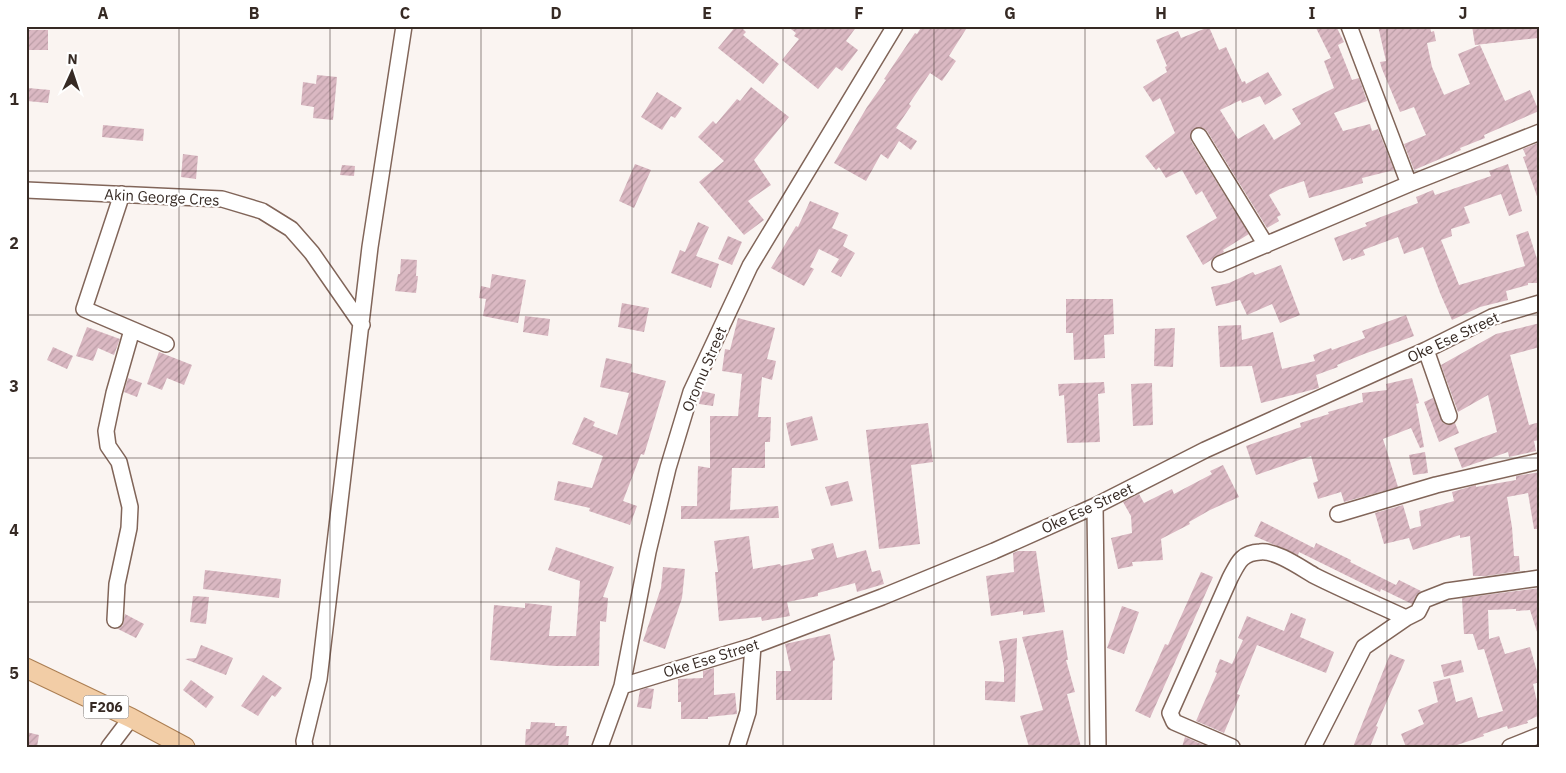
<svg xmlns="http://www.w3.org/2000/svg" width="1566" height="773" viewBox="0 0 1566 773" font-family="'IBM Plex Sans',sans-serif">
  <defs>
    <pattern id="building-hatch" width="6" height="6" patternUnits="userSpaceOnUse" patternTransform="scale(1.25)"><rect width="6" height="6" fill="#dab8c2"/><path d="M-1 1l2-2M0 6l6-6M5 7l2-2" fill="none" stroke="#bc9ea7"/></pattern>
  </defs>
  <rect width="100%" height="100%" fill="#faf4f1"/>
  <path fill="url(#building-hatch)" d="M736,26H740L746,32L743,35L779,64L763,84L718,48Z
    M787,26H857L846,41L858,50L842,71L836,67L818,89L782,60L799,39L794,36L796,33Z
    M922,26H968L949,56L956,61L942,81L930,73L909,104L911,106L896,128L917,141L911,150L899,141L888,159L881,154L866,181L834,163L867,107L886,80L884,79L915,33L917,34Z
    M1315,26H1336L1344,42L1338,45L1352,80L1359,78L1367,101L1334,113L1343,131L1370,124L1372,131L1378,129L1394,170L1362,178L1363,183L1309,198L1304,181L1280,189L1269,195L1281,215L1277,217L1279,221L1267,228L1207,131L1203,128H1195L1191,132V141L1249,234L1223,250L1224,252L1203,265L1186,236L1217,218L1202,191L1196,195L1182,170L1166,178L1159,167L1156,170L1145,156L1175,133L1160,98L1153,102L1143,87L1167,72L1165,67L1167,66L1156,40L1178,31L1181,38L1209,27L1219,50L1226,47L1242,82L1245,81L1246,84L1268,72L1282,95L1265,105L1260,96L1242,103L1241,100L1220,110L1238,139L1264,124L1274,140L1301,124L1292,109L1334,88L1324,61L1331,58Z
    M1378,26H1430L1431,32L1434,31L1436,41L1427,43L1432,67L1444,95L1470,84L1458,54L1480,45L1505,101L1530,90L1539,111L1484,135L1485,138L1460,148L1461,150L1414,170L1404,144L1426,135L1414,107L1400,112L1382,69L1380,62L1386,61Z
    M1472,26H1537L1538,38L1475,45Z
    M26,30H48V50H26Z
    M317,75L337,77L333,120L313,118L314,107L301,105L303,82L316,84Z
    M751,87L789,117L754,160L771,185L748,201L764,220L744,235L699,182L724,161L698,137L713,121L716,124L737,99L740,101Z
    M28,88L50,90L48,103L27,101Z
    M657,92L682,108L675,118L671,116L662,130L641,117Z
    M103,125L144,129L143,141L102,137Z
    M1540,142V199H1538L1523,157L1526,156L1523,149Z
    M183,154L198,156L196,179L181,177Z
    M635,164L651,170L634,208L619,201Z
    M1508,164L1522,211L1509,216L1501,194L1464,207L1470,223L1451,229L1452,236L1441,240L1459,285L1525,266L1516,235L1528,231L1540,268V283H1528V285L1506,291L1508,300L1480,307L1452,320L1440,293L1423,247L1404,254L1398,237L1363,250L1365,255L1351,260V258L1343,261L1334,238L1367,226L1365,223L1418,203L1416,197L1433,190L1435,195L1491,176L1489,171Z
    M342,165L355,166L354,176L340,175Z
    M810,201L839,213L832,228L848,235L843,246L855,253L841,277L831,272L839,259L819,249L810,267L814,269L804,286L771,268L796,226L798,227Z
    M698,222L709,227L696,256L719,264L711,288L671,273L680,250L685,252Z
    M728,236L742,242L732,265L718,259Z
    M401,259L417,260L416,276H418L416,293L395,291L398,274H400Z
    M1281,265L1300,315L1280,323L1272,304L1247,315L1240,300L1216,306L1211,287L1229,283L1253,272L1255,275Z
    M492,274L526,280L518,323L483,316L486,299L479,298L481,286L490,288Z
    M1066,299H1113L1114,334L1104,335L1105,358L1074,360L1073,333H1066Z
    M622,303L649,308L644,332L618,327Z
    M1406,315L1414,336L1364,354L1337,365L1338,367L1316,375L1319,388L1261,403L1252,366L1220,367L1218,326L1241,325L1242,340L1273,332L1282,369L1315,361L1313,355L1331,348L1332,350L1365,338L1362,331Z
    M525,316L550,319L548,336L523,332Z
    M738,318L775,328L767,359L776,361L772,380L762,377L758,417H771L770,442H765V468H732L730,510L778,506L779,518L681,519V506H697L698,466L710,468V416H738L742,374L722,371L725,349L730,350Z
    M1540,323V347L1510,355L1529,425L1540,422V440L1534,441L1536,451L1509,457L1508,452L1462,468L1454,448L1497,432L1488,395L1458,412L1441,365L1496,334Z
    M87,327L120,339L114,355L98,348L93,361L76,356Z
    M1175,328L1173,367L1154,366L1155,329Z
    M53,347L73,356L67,369L47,360Z
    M159,352L192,365L184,385L167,378L162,390L147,384Z
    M606,358L632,364L631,372L666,381L644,455L641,454L623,501L637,506L630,525L589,511L590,508L554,500L558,481L592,488L603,456L572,444L584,417L595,422L593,426L617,435L629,393L600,387Z
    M128,378L142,383L137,397L124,392Z
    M1412,378L1419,403L1416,404L1424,447L1420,448L1411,428L1383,439L1398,487L1344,502L1341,492L1318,499L1313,483L1318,481L1311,456L1256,475L1246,446L1301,427L1300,423L1329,414L1328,412L1363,402L1362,393L1387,390L1386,384Z
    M1104,382L1105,393L1098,394L1100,442L1067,443L1064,395L1059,396L1058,384Z
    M1152,383L1153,425L1133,426L1131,384Z
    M702,391L715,394L713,406L699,404Z
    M1433,398L1443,423L1448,425L1455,423L1459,433L1439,442L1424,402Z
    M812,416L818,440L791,446L786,423Z
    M928,423L933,462L911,465L920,544L879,549L866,430Z
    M1425,452L1428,473L1413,475L1409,455Z
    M1223,465L1239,497L1210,510L1189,522L1190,524L1161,539L1163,560L1132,562L1133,566L1118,569L1111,538L1132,533L1131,516L1123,502L1139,494L1144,503L1172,489L1174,494L1212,474L1210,471Z
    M1540,472V529H1534L1528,493L1507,497L1512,527L1514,556H1519L1520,571L1486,576H1473L1470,536L1460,538V535L1413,550L1409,538L1384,544L1375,513L1403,505L1410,529L1421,526L1419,511L1454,501L1452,492L1476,485V487L1516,480V476Z
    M848,481L853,501L831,506L825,487Z
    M1261,521L1314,548L1316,543L1351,560L1350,562L1396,585L1399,580L1421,591L1416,596L1412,604L1381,589L1380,592L1299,552L1298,555L1254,536Z
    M749,536L753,569L780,564L781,566L814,559L811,549L833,543L837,558L866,550L872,572L880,570L884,584L857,592L855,583L818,593V596L787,602L790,616L762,621L761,617L719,621L715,572H718L714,541Z
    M556,547L614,567L603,597L608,598L606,622L600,621L599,666H555L490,660L494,605L525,608V603L552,606L549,636H576L580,581L548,570Z
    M1018,551H1036L1045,612L1023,615V611L991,616L986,576L1014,572L1013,553Z
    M663,567L685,569L682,598L665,649L643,641L661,588Z
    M205,570L281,579L279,598L203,589Z
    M1201,572L1213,577L1150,718L1135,711L1165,644L1168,645Z
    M1540,588V634L1538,635L1530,610L1516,611V609L1488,610L1489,639L1499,636L1505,654L1530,647L1540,682L1533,684L1540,715L1527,721L1528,723L1508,729L1507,726L1483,734L1484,736L1451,747H1406L1401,734L1424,724L1418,710L1438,702L1433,682L1450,678L1456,702L1472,697L1478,718L1503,711L1484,649L1478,650L1473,634H1464L1462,598Z
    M193,596L209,597L206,624L190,622Z
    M1122,606L1139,612L1124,654L1107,648Z
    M1291,613L1306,619L1300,637L1334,652L1326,673L1257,645L1237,694L1240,695L1224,733L1196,721L1217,673L1215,672L1220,659L1232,664L1243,640L1238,638L1247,616L1284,631Z
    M125,614L144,624L136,638L118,629L123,625Z
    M1063,630L1068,660H1066L1075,692L1067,694L1081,747H1029L1020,716L1043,710L1022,637Z
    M830,634L835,660L833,661L832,700H776V671H791L785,644Z
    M1017,638L1015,702L985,700V681L1004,682V668L999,641Z
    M201,645L233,658L226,675L185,659L196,658Z
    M1390,654L1405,660L1376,726L1378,727L1370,747H1353Z
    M1461,660L1464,672L1444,677L1441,665Z
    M714,668V695L735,693L737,714L708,717V719H681V702H678V679L703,678V671Z
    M263,675L282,688L275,697L272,695L258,716L241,706Z
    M191,680L214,697L206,708L183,690Z
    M647,688L654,689L651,709L637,707L640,690Z
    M531,722L555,723V726H567L566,736H569L568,747H525L526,729H530Z
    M26,732L39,735L37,747L26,745Z
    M1185,737L1208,747H1182Z"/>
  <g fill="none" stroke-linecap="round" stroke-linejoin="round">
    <g stroke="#816559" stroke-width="18">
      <path id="minor" d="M1349,26L1409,184
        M1199,136L1266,245
        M26,190L222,199L262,211L291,229L312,253L362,325
        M122,194L84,309L166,344
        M1220,264L1409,184L1540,132
        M1426,350L1449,416
        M1095,506L1098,747
        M1338,514L1436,485L1540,461
        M115,620L117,584L129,528L130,507L119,462L108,446L106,431L114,393L132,330
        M622,686L753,646L882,597L994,551L1095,506L1205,450L1426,350L1492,317L1540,303
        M109,747L131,718
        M305,747L304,741L319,679L370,247L404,26
        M600,747L622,686L648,552L668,468L691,392L750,266L895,26
        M737,747L748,712L753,646
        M1232,747L1174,722L1170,713L1230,578C1238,563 1241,553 1260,552C1276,550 1301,568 1315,576C1345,591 1376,604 1406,618
        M1313,747L1364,647L1406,618L1418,612L1424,600L1447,591L1540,578
        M1510,747L1540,735"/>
    </g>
    <g stroke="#ab7e52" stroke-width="21">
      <path id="major" d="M26,668L131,718L185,747"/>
    </g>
    <use href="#minor" stroke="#fff" stroke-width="15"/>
    <use href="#major" stroke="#f2cda6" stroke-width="19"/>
  </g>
  <path fill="none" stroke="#362a24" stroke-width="1" stroke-opacity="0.55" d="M179,26V747M330,26V747M481,26V747M632,26V747M783,26V747M934,26V747M1085,26V747M1236,26V747M1387,26V747M26,171H1540M26,315H1540M26,458H1540M26,602H1540"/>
  <g text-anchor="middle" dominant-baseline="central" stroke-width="4.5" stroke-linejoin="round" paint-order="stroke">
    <rect fill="#fff" stroke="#726a66" stroke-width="1" x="83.5" y="695.5" width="45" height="23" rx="4"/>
    <g font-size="14" font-weight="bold" fill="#362a24">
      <text x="106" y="707">F206</text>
    </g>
    <g font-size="15" fill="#362a24" stroke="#fff">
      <text transform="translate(162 197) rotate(3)">Akin George Cres</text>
      <text transform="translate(1453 337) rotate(-25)">Oke Ese Street</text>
      <text transform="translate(704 369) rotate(-67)">Oromu Street</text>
      <text transform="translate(1087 508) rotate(-25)">Oke Ese Street</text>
      <text transform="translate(711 658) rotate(-17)">Oke Ese Street</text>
    </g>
  </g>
  <rect width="1566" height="773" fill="none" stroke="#ffffff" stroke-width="55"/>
  <g transform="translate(72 72) rotate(3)" stroke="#ffffff" stroke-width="4" paint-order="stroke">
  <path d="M0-4L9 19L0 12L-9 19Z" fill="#362a24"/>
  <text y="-8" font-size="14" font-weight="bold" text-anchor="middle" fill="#362a24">N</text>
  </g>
  <rect x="28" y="28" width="1510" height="718" fill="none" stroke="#362a24" stroke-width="2"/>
  <g font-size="16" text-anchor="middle" font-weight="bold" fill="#362a24">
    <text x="103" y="19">A</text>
    <text x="254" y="19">B</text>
    <text x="405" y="19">C</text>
    <text x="556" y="19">D</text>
    <text x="707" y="19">E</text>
    <text x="859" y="19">F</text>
    <text x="1010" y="19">G</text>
    <text x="1161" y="19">H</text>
    <text x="1312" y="19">I</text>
    <text x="1463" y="19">J</text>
    <text x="14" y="105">1</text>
    <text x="14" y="249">2</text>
    <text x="14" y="392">3</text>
    <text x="14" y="536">4</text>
    <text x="14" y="679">5</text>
  </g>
</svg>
